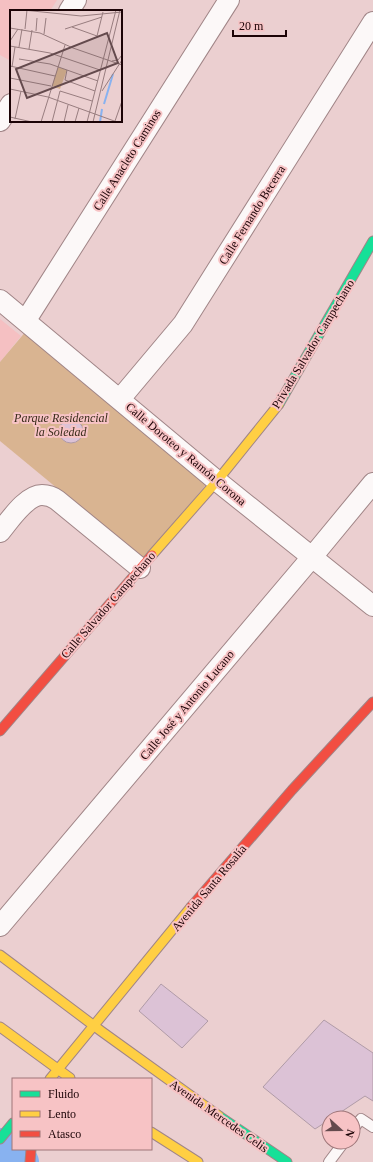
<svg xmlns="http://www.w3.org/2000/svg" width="373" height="1162" viewBox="0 0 373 1162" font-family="Georgia,serif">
  <rect width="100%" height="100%" fill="#ebcfd0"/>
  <path fill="#f5c0c2" d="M0,0H57L50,11H11V61L0,55Z
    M0,319L21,336L0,362Z"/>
  <path fill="#d9b491" d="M27,330L209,481L144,560L0,441V362Z"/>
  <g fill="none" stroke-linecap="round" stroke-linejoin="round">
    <path stroke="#88b2f0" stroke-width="32" d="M0,1144L23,1162"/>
  </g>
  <path fill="#dcc2d6" stroke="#b09ba7" d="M59 431a12 12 0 1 1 24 0a12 12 0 1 1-24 0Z
    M161,984L208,1021L182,1048L139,1011Z
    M324,1020L373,1053V1101L365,1096L332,1118H329V1120L315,1129L263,1087Z"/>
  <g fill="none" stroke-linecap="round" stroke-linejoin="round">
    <g stroke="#a08587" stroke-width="12">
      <path id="lane" d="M353,1129L361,1119L373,1127
        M329,1162L344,1142"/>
    </g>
    <g stroke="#a08587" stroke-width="22">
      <path id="street" d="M69,11L76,0
        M0,121L11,104
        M0,300L217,481L373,606
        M26,320L229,0
        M120,399L183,324L373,22
        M0,532C10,520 26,495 42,495C48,495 53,497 57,500L140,568
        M0,926L312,557L373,483"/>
    </g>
    <g stroke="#a08587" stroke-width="11">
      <path id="fast" d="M279,404L373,241
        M219,1116L287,1162
        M0,1139L13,1123"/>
    </g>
    <g stroke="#a08587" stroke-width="11">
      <path id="slow" d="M152,555L217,481L279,404
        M0,955L101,1031L219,1116
        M0,1027L70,1078
        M50,1079L191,907
        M151,1132L198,1162"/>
    </g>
    <g stroke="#a08587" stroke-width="11">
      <path id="jam" d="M0,731L152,555
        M191,907L292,790L373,702
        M30,1162L31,1149"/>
    </g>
    <use href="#lane" stroke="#fcf8f8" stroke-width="10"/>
    <use href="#street" stroke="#fcf8f8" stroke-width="20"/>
    <use href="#fast" stroke="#16e098" stroke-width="9"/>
    <use href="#slow" stroke="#ffcf43" stroke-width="9"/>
    <use href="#jam" stroke="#f24e42" stroke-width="9"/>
  </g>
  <g text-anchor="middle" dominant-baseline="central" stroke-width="4" stroke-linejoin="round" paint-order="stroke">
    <g font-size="12" fill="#1c0306" stroke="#f7c3c5">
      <text transform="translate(127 160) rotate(-58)">Calle Anacleto Caminos</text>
      <text transform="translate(252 215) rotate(-58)">Calle Fernando Becerra</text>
      <text transform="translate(313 344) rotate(-59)">Privada Salvador Campechano</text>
      <text transform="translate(186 454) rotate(40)">Calle Doroteo y Ramón Corona</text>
      <text transform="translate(108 605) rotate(-49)">Calle Salvador Campechano</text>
      <text transform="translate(187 705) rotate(-50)">Calle José y Antonio Lucano</text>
      <text transform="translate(209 888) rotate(-50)">Avenida Santa Rosalía</text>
      <text transform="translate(219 1116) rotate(35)">Avenida Mercedes Celis</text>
    </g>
    <g font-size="12" font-style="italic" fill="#382b19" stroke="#f7c3c5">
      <text x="61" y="418">Parque Residencial<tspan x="61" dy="14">la Soledad</tspan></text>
    </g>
  </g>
  <g transform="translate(10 10)">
    <rect width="112" height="112" fill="#ebcfd0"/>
    <path d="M48,57L57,60L50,79L42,76Z" fill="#d9b491"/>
    <path fill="none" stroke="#88b2f0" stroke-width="2" d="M94,94L103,64M90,112L92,99"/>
    <path fill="none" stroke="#987d7f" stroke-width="1" d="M13,0L71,6L112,2M62,17L87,26L93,2M0,18L30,23L63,38L112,55M15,19L17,0M55,19L92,7M26,21L27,8M34,24L36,8M0,31L8,19M0,36L40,43L90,60M9,37L12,19M19,39L22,20M9,49L40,54L88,71M102,51L108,50L112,45M0,56L45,66M2,57L5,37M57,60L55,70L85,81M0,68L41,76M0,79L38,87L107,112M92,81L112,50M0,107L22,112M5,109L11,81M105,111L112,91M31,112L55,35M42,112L50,81L82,91M54,112L58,95M65,112L69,98M77,112L106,0M83,112L110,0"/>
    <path fill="#644a4d" fill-opacity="0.15" stroke="#644a4d" stroke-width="2" d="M97,23L108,53L17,88L6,59Z"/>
    <rect width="112" height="112" fill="none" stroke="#1c0306" stroke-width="2"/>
  </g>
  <rect x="12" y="1078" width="140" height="72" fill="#f7c3c5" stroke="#9f7679"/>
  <rect x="20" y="1091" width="20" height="6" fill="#16e098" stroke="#9f7679"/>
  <text x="48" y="1098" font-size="12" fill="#1c0306">Fluido</text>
  <rect x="20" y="1111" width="20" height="6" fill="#ffcf43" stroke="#9f7679"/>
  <text x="48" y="1118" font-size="12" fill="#1c0306">Lento</text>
  <rect x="20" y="1131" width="20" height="6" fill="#f24e42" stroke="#9f7679"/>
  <text x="48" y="1138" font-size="12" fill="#1c0306">Atasco</text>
  <g transform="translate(341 1130) rotate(111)"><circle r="19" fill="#f7c3c5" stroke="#9f7679"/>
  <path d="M0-3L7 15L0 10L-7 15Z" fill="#644a4d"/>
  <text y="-6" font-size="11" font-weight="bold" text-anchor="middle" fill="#1c0306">N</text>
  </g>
  <path d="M233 30v6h53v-6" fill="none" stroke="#1c0306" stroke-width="2"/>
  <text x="239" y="30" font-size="12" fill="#1c0306" stroke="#f7c3c5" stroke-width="3" paint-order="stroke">20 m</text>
</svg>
